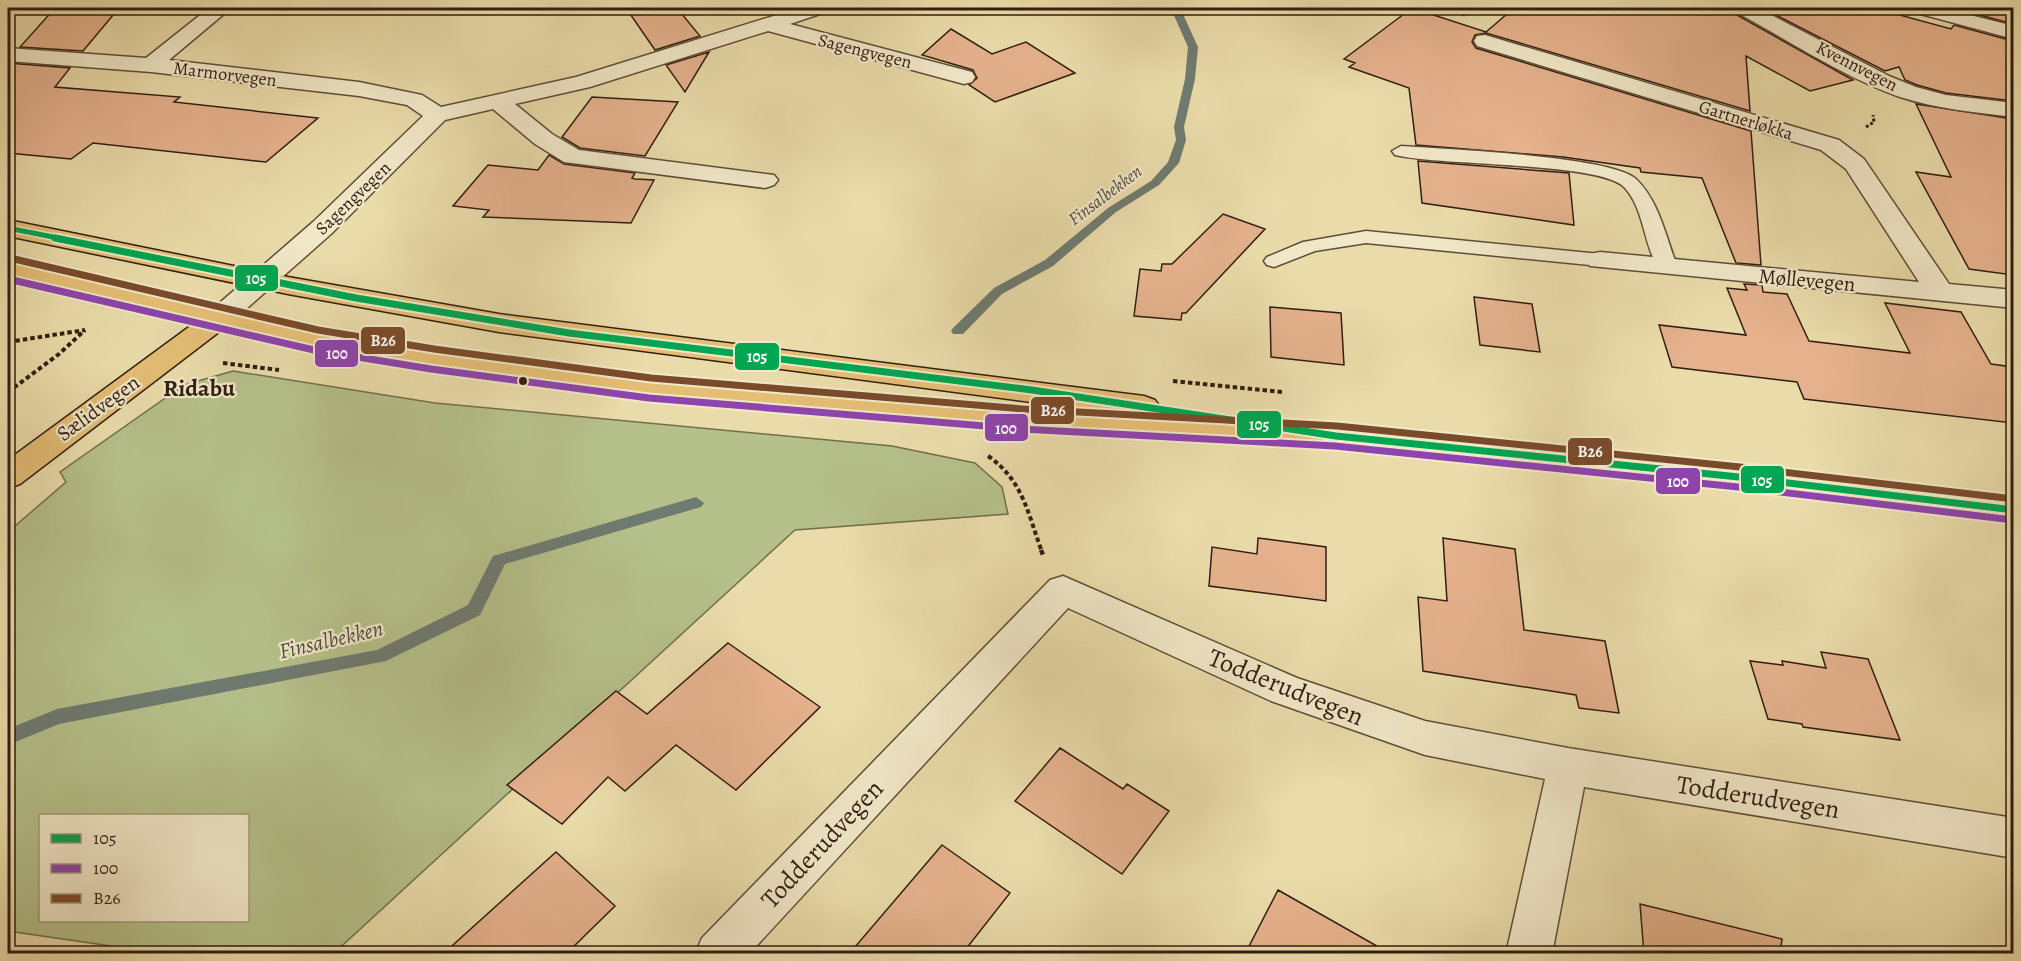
<svg xmlns="http://www.w3.org/2000/svg" width="2021" height="961" viewBox="0 0 2021 961" font-family="Alegreya,serif">
  <rect width="100%" height="100%" fill="#eadcaa"/>
  <filter id="stains"><feTurbulence type="fractalNoise" baseFrequency=".00333" numOctaves="4"/><feColorMatrix values="0 0 0 0 .2 0 0 0 0 .09 0 0 0 0 .02 0 0 0 .5 -.17"/></filter>
  <radialGradient id="worn" r=".72"><stop offset=".6" stop-color="#630" stop-opacity="0"/><stop offset="1" stop-color="#630" stop-opacity=".3"/></radialGradient>
  <path fill="#b5c08a" stroke="#736e4e" stroke-width="1.5" fill-rule="evenodd" d="M233,371L435,403L892,446L975,463L1002,487L1008,514L795,530L333,954L159,953L8,931V532L66,482L60,472L184,385ZM40,816H248V920H40Z"/>
  <g fill="none" stroke-linecap="round" stroke-linejoin="round">
    <path fill="#6f7b71" fill-rule="evenodd" d="M1176,8H1186L1182,12L1198,47L1195,79L1184,127L1186,140L1179,163L1159,185L1116,212L1053,266L1002,294L963,334H953L951,331L953,328L994,288L1045,260L1108,208L1151,181L1168,162L1176,140L1174,127L1185,79L1188,47L1172,11Z
      M696,497L704,503L701,507L505,564L480,615L386,661L59,724L8,745V729L57,709L377,650L468,605L493,556Z"/>
  </g>
  <path fill="#e5b28d" stroke="#311d12" stroke-width="1.5" d="M55,8H119L83,51L20,47Z
    M626,8H677L700,36L655,50Z
    M1412,8L1486,32L1514,8H1731L1735,14L1853,80L1810,91L1746,56L1750,111L1486,33L1475,35L1472,42L1476,48L1751,131L1761,265L1736,263L1702,178L1641,172L1640,168L1563,157L1416,145L1409,88L1349,67L1355,63L1344,59Z
    M1762,8H1874L1951,29L1954,25L2013,41V101L1946,93L1917,85L1905,80L1899,67L1885,71Z
    M1968,8H2013V24L1965,11Z
    M951,29L992,54L1026,42L1075,73L995,102L969,85L977,78L973,70L922,55Z
    M709,52L685,92L666,65Z
    M8,63L70,68L55,87L180,97L174,102L318,118L266,162L93,143L71,159L8,153Z
    M592,97L678,102L645,156L580,148L562,137Z
    M1916,104L2013,119V275L1969,269L1916,172L1951,177Z
    M549,155L564,164L635,173L632,178L635,179L654,180L631,223L483,217L489,210L453,206L488,165L538,170Z
    M1418,161L1569,173L1574,225L1422,203Z
    M1223,214L1265,229L1186,313H1182L1181,320L1134,316L1140,269L1161,271L1162,264H1172Z
    M1744,284L1762,285L1763,292L1787,294L1809,341L1910,353L1885,303L1961,312L1991,364L2013,367V423L1804,399L1797,382L1672,367L1659,325L1746,335L1727,288L1747,290Z
    M1474,297L1532,304L1540,352L1480,345Z
    M1270,307L1341,313L1344,365L1271,357Z
    M1258,538L1326,547V601L1209,586L1212,547L1257,554Z
    M1443,538L1515,549L1524,630L1605,641L1619,713L1579,708L1576,695L1423,671L1418,597L1447,601Z
    M728,643L820,707L736,790L676,745L625,791L608,777L562,824L507,785L616,691L647,714Z
    M1821,652L1868,659L1900,740L1803,727L1802,724L1768,719L1750,661L1783,665L1782,661L1826,668Z
    M1060,748L1123,789L1127,784L1169,811L1122,874L1015,801Z
    M942,845L1010,893L962,954H849Z
    M556,852L615,906L566,954H443Z
    M1278,890L1391,954H1245Z
    M1640,904L1782,939L1780,954H1644Z"/>
  <g fill="none" stroke-linecap="round" stroke-linejoin="round">
    <g stroke="#5f4d38" stroke-width="3">
      <path id="lane" d="M1401,146C1442,149 1613,156 1636,179C1659,201 1666,237 1677,266L1674,270H1660C1643,246 1645,209 1624,187C1599,162 1439,166 1395,155L1392,151Z
        M1366,231L1600,254L1607,256L1610,260L1607,264L1600,266L1366,243L1315,251L1274,267L1267,265L1264,261L1267,257L1303,242Z"/>
    </g>
    <g stroke="#5f4d38" stroke-width="3">
      <path id="street" d="M209,8H231L169,60L359,82L422,95L441,107L576,77L799,8H829L826,12L790,24L972,72L975,77L972,82L964,84L768,31L590,87L515,104L552,134L579,150L774,175L778,180L774,185L765,188L564,162L535,144L493,109L445,120L331,234L228,325L218,328L208,325L204,319L208,313L313,222L423,116L407,105L359,96L151,72L8,61V48L146,58Z
        M1733,8H1758L1889,76L1916,87L1946,95L2014,103V117C1975,112 1937,109 1900,97C1847,79 1786,39 1736,12Z
        M1910,8H1942L2014,26V39L1913,12Z
        M1485,35L1839,140L1864,159L1949,284L2014,290V308L1590,266L1586,260L1590,254L1600,252L1919,282L1846,169L1821,150L1477,46L1474,41L1477,36Z
        M1063,576L1297,678L1425,721L1568,748L2014,818V858L1584,787L1552,954H1506L1545,779L1425,755L1271,701L1068,608L749,954H695L702,938L1050,580Z"/>
    </g>
    <g stroke="#311d12" stroke-width="3">
      <path id="primary" d="M218,310L228,313L232,319L228,325L20,484L8,488V460L208,313Z"/>
    </g>
    <g stroke="#311d12" stroke-width="3">
      <path id="highway" d="M8,220L288,277L499,314L1144,396L1155,400L1160,407L1152,415L1336,425L1739,465L2014,498V522L1739,489L1336,447L1022,430L650,398L432,369L316,349L8,276V260C112,279 215,314 320,331C583,376 849,399 1115,413L499,332L288,294L8,236Z"/>
    </g>
    <path stroke="#311d12" stroke-width="3" stroke-dasharray="3 2" stroke-linecap="butt" d="M1443,8L1465,15
      M1866,127L1874,122L1873,115"/>
    <path stroke="#311d12" stroke-width="4" stroke-dasharray="4.5 3" stroke-linecap="butt" d="M8,342L85,330
      M223,363L279,370
      M1173,381L1282,392
      M8,392L59,354L85,330
      M988,456C1023,480 1028,514 1042,552"/>
    <path stroke="#311d12" stroke-width="4.5" stroke-dasharray="5 4" stroke-linecap="butt" d="M1041,550L1043,555"/>
    <use href="#lane" fill="#f1e8c8" fill-rule="evenodd"/>
    <use href="#street" fill="#f1e8c8" fill-rule="evenodd"/>
    <use href="#primary" fill="#e5be75" fill-rule="evenodd"/>
    <use href="#highway" fill="#e5be75" fill-rule="evenodd"/>
    <g stroke="#f1e8c8" stroke-width="8">
      <path id="bus-1-far1" d="M8,228L63,239"/>
    </g>
    <g stroke="#f1e8c8" stroke-width="11">
      <path id="bus-1" d="M55,238L356,298L569,333L1032,390L1336,436L1739,477L2014,510"/>
    </g>
    <g stroke="#f1e8c8" stroke-width="11">
      <path id="bus-2" d="M8,279L314,350L431,369L649,398L1021,429L1335,446L1738,487L2013,520"/>
    </g>
    <g stroke="#f1e8c8" stroke-width="11">
      <path id="bus-3" d="M10,258L318,330L434,349L651,378L1023,409L1337,426L1740,467L2014,499"/>
    </g>
    <use href="#bus-1-far1" stroke="#00a651" stroke-width="5"/>
    <use href="#bus-1" stroke="#00a651" stroke-width="7"/>
    <use href="#bus-2" stroke="#8e44ad" stroke-width="7"/>
    <use href="#bus-3" stroke="#7a4b2a" stroke-width="7"/>
  </g>
  <circle fill="#311d12" stroke="#f1e8c8" stroke-width="2" cx="523" cy="381" r="5"/>
  <g text-anchor="middle" dominant-baseline="central" stroke-width="4.5" stroke-linejoin="round" paint-order="stroke">
    <g font-size="18" fill="#311d12" stroke="#f1e8c8">
      <text transform="translate(865 51) rotate(14)">Sagengvegen</text>
      <text transform="translate(1857 66) rotate(27)">Kvennvegen</text>
      <text transform="translate(225 74) rotate(7)">Marmorvegen</text>
      <text transform="translate(1746 120) rotate(17)">Gartnerløkka</text>
      <text transform="translate(353 198) rotate(-44)">Sagengvegen</text>
    </g>
    <g font-size="18" font-style="italic" fill="#504c41" stroke="#f1e8c8">
      <text transform="translate(1105 195) rotate(-37)">Finsalbekken</text>
    </g>
    <g font-size="21" fill="#311d12" stroke="#f1e8c8">
      <text transform="translate(1807 280) rotate(5)">Møllevegen</text>
      <text transform="translate(98 408) rotate(-36)">Sælidvegen</text>
    </g>
    <g font-size="22" font-style="italic" fill="#504c41" stroke="#f1e8c8">
      <text transform="translate(331 640) rotate(-13)">Finsalbekken</text>
    </g>
    <g font-size="24" font-weight="bold" fill="#311d12" stroke="#f1e8c8">
      <text x="199" y="388">Ridabu</text>
    </g>
    <g font-size="26" fill="#311d12" stroke="#f1e8c8">
      <text transform="translate(1286 687) rotate(22)">Todderudvegen</text>
      <text transform="translate(1758 797) rotate(9)">Todderudvegen</text>
      <text transform="translate(822 844) rotate(-47)">Todderudvegen</text>
    </g>
  </g>
  <g stroke="#f1e8c8" stroke-width="2">
    <rect x="234" y="264" width="45" height="28" rx="6" fill="#00a651"/>
    <rect x="360" y="326" width="46" height="29" rx="6" fill="#7a4b2a"/>
    <rect x="314" y="339" width="45" height="29" rx="6" fill="#8e44ad"/>
    <rect x="734" y="342" width="46" height="29" rx="6" fill="#00a651"/>
    <rect x="1030" y="396" width="45" height="29" rx="6" fill="#7a4b2a"/>
    <rect x="1236" y="410" width="46" height="29" rx="6" fill="#00a651"/>
    <rect x="984" y="413" width="45" height="29" rx="6" fill="#8e44ad"/>
    <rect x="1567" y="437" width="46" height="29" rx="6" fill="#7a4b2a"/>
    <rect x="1740" y="465" width="45" height="29" rx="6" fill="#00a651"/>
    <rect x="1655" y="467" width="46" height="28" rx="6" fill="#8e44ad"/>
  </g>
  <g font-size="16" text-anchor="middle" font-weight="bold" fill="#fff">
    <text x="256" y="284">105</text>
    <text x="383" y="346">B26</text>
    <text x="337" y="359">100</text>
    <text x="757" y="362">105</text>
    <text x="1053" y="416">B26</text>
    <text x="1259" y="430">105</text>
    <text x="1006" y="434">100</text>
    <text x="1590" y="457">B26</text>
    <text x="1762" y="486">105</text>
    <text x="1678" y="487">100</text>
  </g>
  <rect width="2021" height="961" fill="none" stroke="#eadcaa" stroke-width="30"/>
  <rect x="9" y="9" width="2003" height="943" fill="none" stroke="#311d12" stroke-width="3"/>
  <rect x="15" y="15" width="1991" height="931" fill="none" stroke="#311d12" stroke-width="1.5"/>
  <rect x="39" y="814" width="210" height="108" fill="#f1e8c8" stroke="#a4977f" stroke-width="1.5"/>
  <rect x="51" y="834" width="30" height="9" fill="#00a651" stroke="#a4977f" stroke-width="1.5"/>
  <text x="93" y="844" font-size="18" fill="#311d12">105</text>
  <rect x="51" y="864" width="30" height="9" fill="#8e44ad" stroke="#a4977f" stroke-width="1.5"/>
  <text x="93" y="874" font-size="18" fill="#311d12">100</text>
  <rect x="51" y="894" width="30" height="9" fill="#7a4b2a" stroke="#a4977f" stroke-width="1.5"/>
  <text x="93" y="904" font-size="18" fill="#311d12">B26</text>
  <rect width="100%" height="100%" filter="url(#stains)"/>
  <rect width="100%" height="100%" fill="url(#worn)"/>
</svg>
